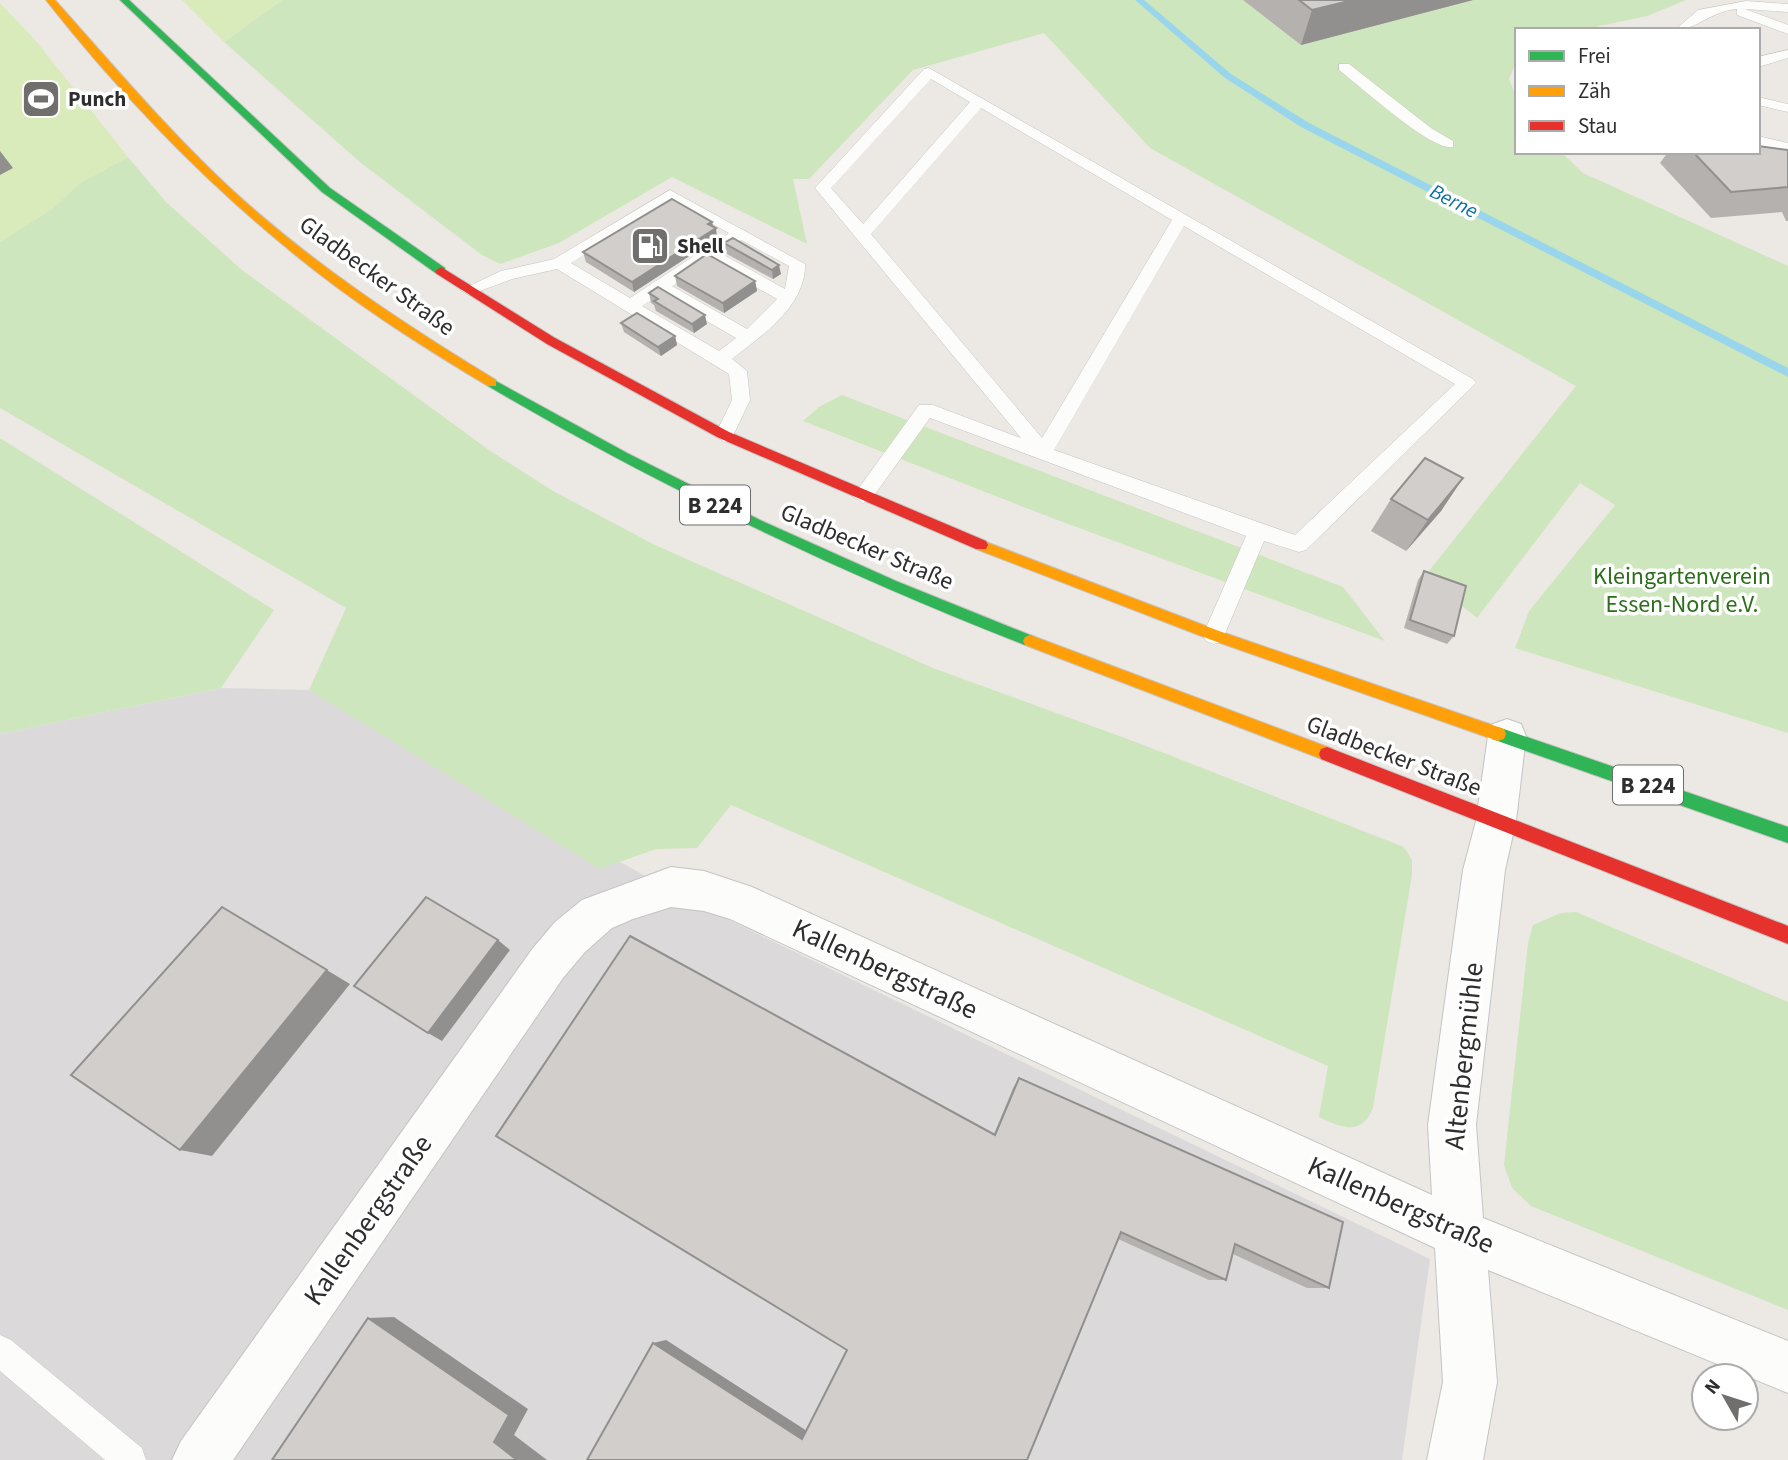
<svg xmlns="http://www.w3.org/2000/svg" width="1788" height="1460" viewBox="0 0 1788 1460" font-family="'Source Sans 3',sans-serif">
  <rect width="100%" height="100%" fill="#ece8e4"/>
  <path fill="#dcd9db" d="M221,688L309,690L698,905L1430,1259L1402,1460H0V734Z"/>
  <path fill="#cee6be" d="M282,0H1686L1647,16L1581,30H1517V60L1509,79L1517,99V152H1561L1583,173L1788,266V733L1515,648L1529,611L1615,505L1580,483L1477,618L1425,576L1576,386L1150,148L1044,33L913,70L809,179H793L807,244L672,177L559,243L500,264L482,255L361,163L224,42Z
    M128,157L166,202L242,270L489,450L553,491L655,545L933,668L1141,744L1404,847L1412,860V875L1373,1108C1362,1136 1341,1128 1319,1117L1328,1066L731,805L697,848L656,849L600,869L309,690L346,608L0,408V242L52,209L80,183Z
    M842,395L1343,587L1385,641L1052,518L803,421L819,407Z
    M0,438L274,610L221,688L0,734Z
    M1576,912L1788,1002V1310L1531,1206L1512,1188L1504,1165L1528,943L1533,925L1561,913Z"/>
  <path fill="#d9eabb" d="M182,0H282L224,42Z
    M0,3L36,41L128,157L80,183L52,209L0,242Z"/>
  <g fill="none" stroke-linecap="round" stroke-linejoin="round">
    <path fill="#99d6ec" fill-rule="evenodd" d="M1135,0H1144L1231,74L1309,123L1788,368V377L1301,127L1225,78Z"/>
    <g stroke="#c5c4c5" stroke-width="1">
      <path id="lane" d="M1746,1L1788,4V12L1745,9L1788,25V34L1737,15V9C1710,11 1697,30 1675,30L1698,10Z
        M1788,50V58L1758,67V57Z
        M1339,64H1349L1431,128L1453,141V147C1432,152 1359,85 1339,70Z
        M929,68L1473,379L1476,383L1306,550L1299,552L1264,541L1222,641L1214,644L1206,641L1203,635L1246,536L930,418L870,501L863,503L853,496L919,405H933L1021,438L815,188L924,69ZM931,79L970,102L863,224L831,188ZM981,108L1172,220L1042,438L871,234ZM1184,226L1455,384L1295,535L1054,450Z
        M1758,97L1788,104V112L1758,105Z
        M1758,136L1788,143V152L1758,145Z
        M670,190L805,264C806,306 762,335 732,359L747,371L750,400L731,440L724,442L715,435L732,400L729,374L557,269L512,279L469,295L461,290L501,271L554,259ZM670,201L729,233L630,298L571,263ZM741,240L789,266L785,289L720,253ZM709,261L777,299L747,329L672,286ZM660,294L736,338L719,351L642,306Z
        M0,1335L11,1340L142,1448L146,1460H105L0,1371Z"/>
    </g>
    <g stroke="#c5c4c5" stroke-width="2">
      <path id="street" d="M1507,719L1521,724L1526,736L1516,821L1505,870L1476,1125L1483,1218L1788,1341V1393L1488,1270L1497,1382L1483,1460H1427L1443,1382L1435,1248L730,919L704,911L671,907L633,919L612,928L585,952L563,978L233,1460H172L181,1441L533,948L555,922L582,900L671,867L704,871L752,887L1432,1195L1428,1125L1463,870L1476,821L1488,736L1493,724Z"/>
    </g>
    <g stroke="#c6c5c4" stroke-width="2">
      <path id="fast" d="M120,0H129L330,188L445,268V274H437L322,192Z
        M492,379L627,453L760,520L896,581L1035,637L1037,641L1035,645H1025C839,572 660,487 488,386V380Z
        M1498,727L1788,827V843L1492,739L1490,734L1492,729Z"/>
    </g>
    <g stroke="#c6c5c4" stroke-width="2">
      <path id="slow" d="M46,0H55C112,64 167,129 229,187C310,262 402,323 496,380V386H488C416,343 346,298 282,244C197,174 114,87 46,0Z
        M981,540L1219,631L1504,729L1506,734L1504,739L1498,741L1209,639L976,549L974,545Z
        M1030,635L1333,749L1335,754L1333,759L1327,761L1025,645L1023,641L1025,637Z"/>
    </g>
    <g stroke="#c6c5c4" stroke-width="2">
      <path id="jam" d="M441,267L555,338L729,432L986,541L988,545L986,549H976L719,438L547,344L437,274L435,271Z
        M1327,747L1788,926V944L1321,759L1319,754L1321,749Z"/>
    </g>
    <use href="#lane" fill="#fcfcfb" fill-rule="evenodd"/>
    <use href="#street" fill="#fcfcfb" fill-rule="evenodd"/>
    <use href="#fast" fill="#30b455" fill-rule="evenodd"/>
    <use href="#slow" fill="#ff9f0a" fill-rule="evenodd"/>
    <use href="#jam" fill="#e5322d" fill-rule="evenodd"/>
  </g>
  <path fill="#b4b1af" d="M1243,0H1473L1301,45Z
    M1788,150V221H1786L1782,212L1711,218L1660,163L1668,152H1758Z
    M712,222L717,238L634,292L586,262L583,252Z
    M724,243L781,274L773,279L725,253Z
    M675,276L755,281L757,291L724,313L677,286Z
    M649,293L707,324L694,333L656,311L654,305L651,303Z
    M621,323L675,336L677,345L661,356L624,332Z
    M1463,478L1441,511L1406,551L1371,531L1391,499Z
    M1424,571L1454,636L1447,644L1404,628L1418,580Z
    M1019,1078L1329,1288H1307L1233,1254L1226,1280H1209L1118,1239L1027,1460H587L666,1340L806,1431L994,1134L1013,1088Z"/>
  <path fill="#92908e" d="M1353,0H1473L1301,45L1312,10Z
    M0,151L13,168L0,175Z
    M712,222L713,229L716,228L717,238L634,292L632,282Z
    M779,265L781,274L773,279L772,270Z
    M755,281L757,291L724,313L723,303Z
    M705,315L707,324L694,333L692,324Z
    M675,336L677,345L661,356L658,347Z
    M1463,478L1441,511L1406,551L1428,520Z
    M222,907L350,984L212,1156L180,1150Z
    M498,940L510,950L442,1041L428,1033Z
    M394,1317L528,1409L514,1435L547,1460H517L494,1442L368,1318Z
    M666,1340L807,1431L802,1439L653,1343Z"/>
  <path fill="#d1cecb" stroke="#92908e" stroke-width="2" d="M1299,0H1353L1312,10Z
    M1758,146L1788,150V187L1731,192L1693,152H1758Z
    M672,199L712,222L708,224L716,228L632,282L583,252Z
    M733,238L779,265L772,270L724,243Z
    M707,254L755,281L723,303L675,276Z
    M658,287L705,315L692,324L654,301L658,299L649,293Z
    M637,313L675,336L658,347L621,323Z
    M1425,458L1463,478L1428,520L1391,499Z
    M1424,571L1466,586L1454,636L1410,620Z
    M426,897L498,940L428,1033L354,986Z
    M222,907L327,970L180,1150L71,1075Z
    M630,936L995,1135L1019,1078L1343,1222L1329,1288L1235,1244L1226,1280L1121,1232L1027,1460H587L653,1343L802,1439L847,1350L496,1136Z
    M368,1318L509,1415L494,1442L517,1460H272Z"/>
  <defs>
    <g id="stadium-square" transform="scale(2.0125)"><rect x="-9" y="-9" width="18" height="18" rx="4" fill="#706f6e" stroke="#fff"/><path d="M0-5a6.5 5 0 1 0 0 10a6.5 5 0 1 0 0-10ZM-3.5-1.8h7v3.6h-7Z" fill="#fff"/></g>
    <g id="fuel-square" transform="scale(2.0125)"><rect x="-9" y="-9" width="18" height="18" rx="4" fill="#706f6e" stroke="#fff"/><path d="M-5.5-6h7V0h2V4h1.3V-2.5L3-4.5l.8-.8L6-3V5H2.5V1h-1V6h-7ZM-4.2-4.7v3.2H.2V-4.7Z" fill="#fff"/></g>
  </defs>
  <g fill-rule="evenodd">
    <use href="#stadium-square" x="41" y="99"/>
    <use href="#fuel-square" x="650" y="246"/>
  </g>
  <g text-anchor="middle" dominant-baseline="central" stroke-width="7" stroke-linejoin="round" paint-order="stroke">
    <g font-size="21" font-weight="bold" fill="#2e2e2e" stroke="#fff" text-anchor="start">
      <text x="68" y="99">Punch</text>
      <text x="677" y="246">Shell</text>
    </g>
    <g font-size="21" font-style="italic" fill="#0d6fa3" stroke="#fff">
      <text transform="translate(1454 201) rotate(27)">Berne</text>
    </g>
    <g fill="#fff" stroke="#6d6d6d" stroke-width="2">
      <rect x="680" y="485.5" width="70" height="39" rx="5"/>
      <rect x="1613" y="765.5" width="70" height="39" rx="5"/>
    </g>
    <g font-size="23" font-weight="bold" fill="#2e2e2e">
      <text x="715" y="505">B 224</text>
      <text x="1648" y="785">B 224</text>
    </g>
    <g font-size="24" fill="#2e2e2e" stroke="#fff">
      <text transform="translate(377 276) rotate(36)">Gladbecker Straße</text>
      <text transform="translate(867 547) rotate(23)">Gladbecker Straße</text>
      <text transform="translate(1394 756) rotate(21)">Gladbecker Straße</text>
    </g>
    <g font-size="24" fill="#2c6e1b" stroke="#fff">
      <text x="1682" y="576">Kleingartenverein<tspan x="1682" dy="28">Essen-Nord e.V.</tspan></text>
    </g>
    <g font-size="28" fill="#2e2e2e" stroke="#fff">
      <text transform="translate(885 969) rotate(25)">Kallenbergstraße</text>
      <text transform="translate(1464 1056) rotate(-84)">Altenbergmühle</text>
      <text transform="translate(1401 1205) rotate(24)">Kallenbergstraße</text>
      <text transform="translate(368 1220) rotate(-55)">Kallenbergstraße</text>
    </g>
  </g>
  <rect x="1515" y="28" width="245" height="126" fill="#ffffff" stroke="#ababab" stroke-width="2"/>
  <rect x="1529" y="51" width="35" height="10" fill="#30b455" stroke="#ababab" stroke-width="2"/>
  <text x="1578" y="63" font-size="21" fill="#2e2e2e">Frei</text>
  <rect x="1529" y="86" width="35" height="10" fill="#ff9f0a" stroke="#ababab" stroke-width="2"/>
  <text x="1578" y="98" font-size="21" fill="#2e2e2e">Zäh</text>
  <rect x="1529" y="121" width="35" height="10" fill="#e5322d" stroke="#ababab" stroke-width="2"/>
  <text x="1578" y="133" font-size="21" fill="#2e2e2e">Stau</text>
  <g transform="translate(1725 1397) rotate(309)"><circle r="33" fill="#ffffff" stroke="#ababab" stroke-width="2"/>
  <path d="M0-5L12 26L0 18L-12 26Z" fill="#706f6e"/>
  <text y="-10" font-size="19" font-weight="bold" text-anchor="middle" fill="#2e2e2e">N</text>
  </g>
</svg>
